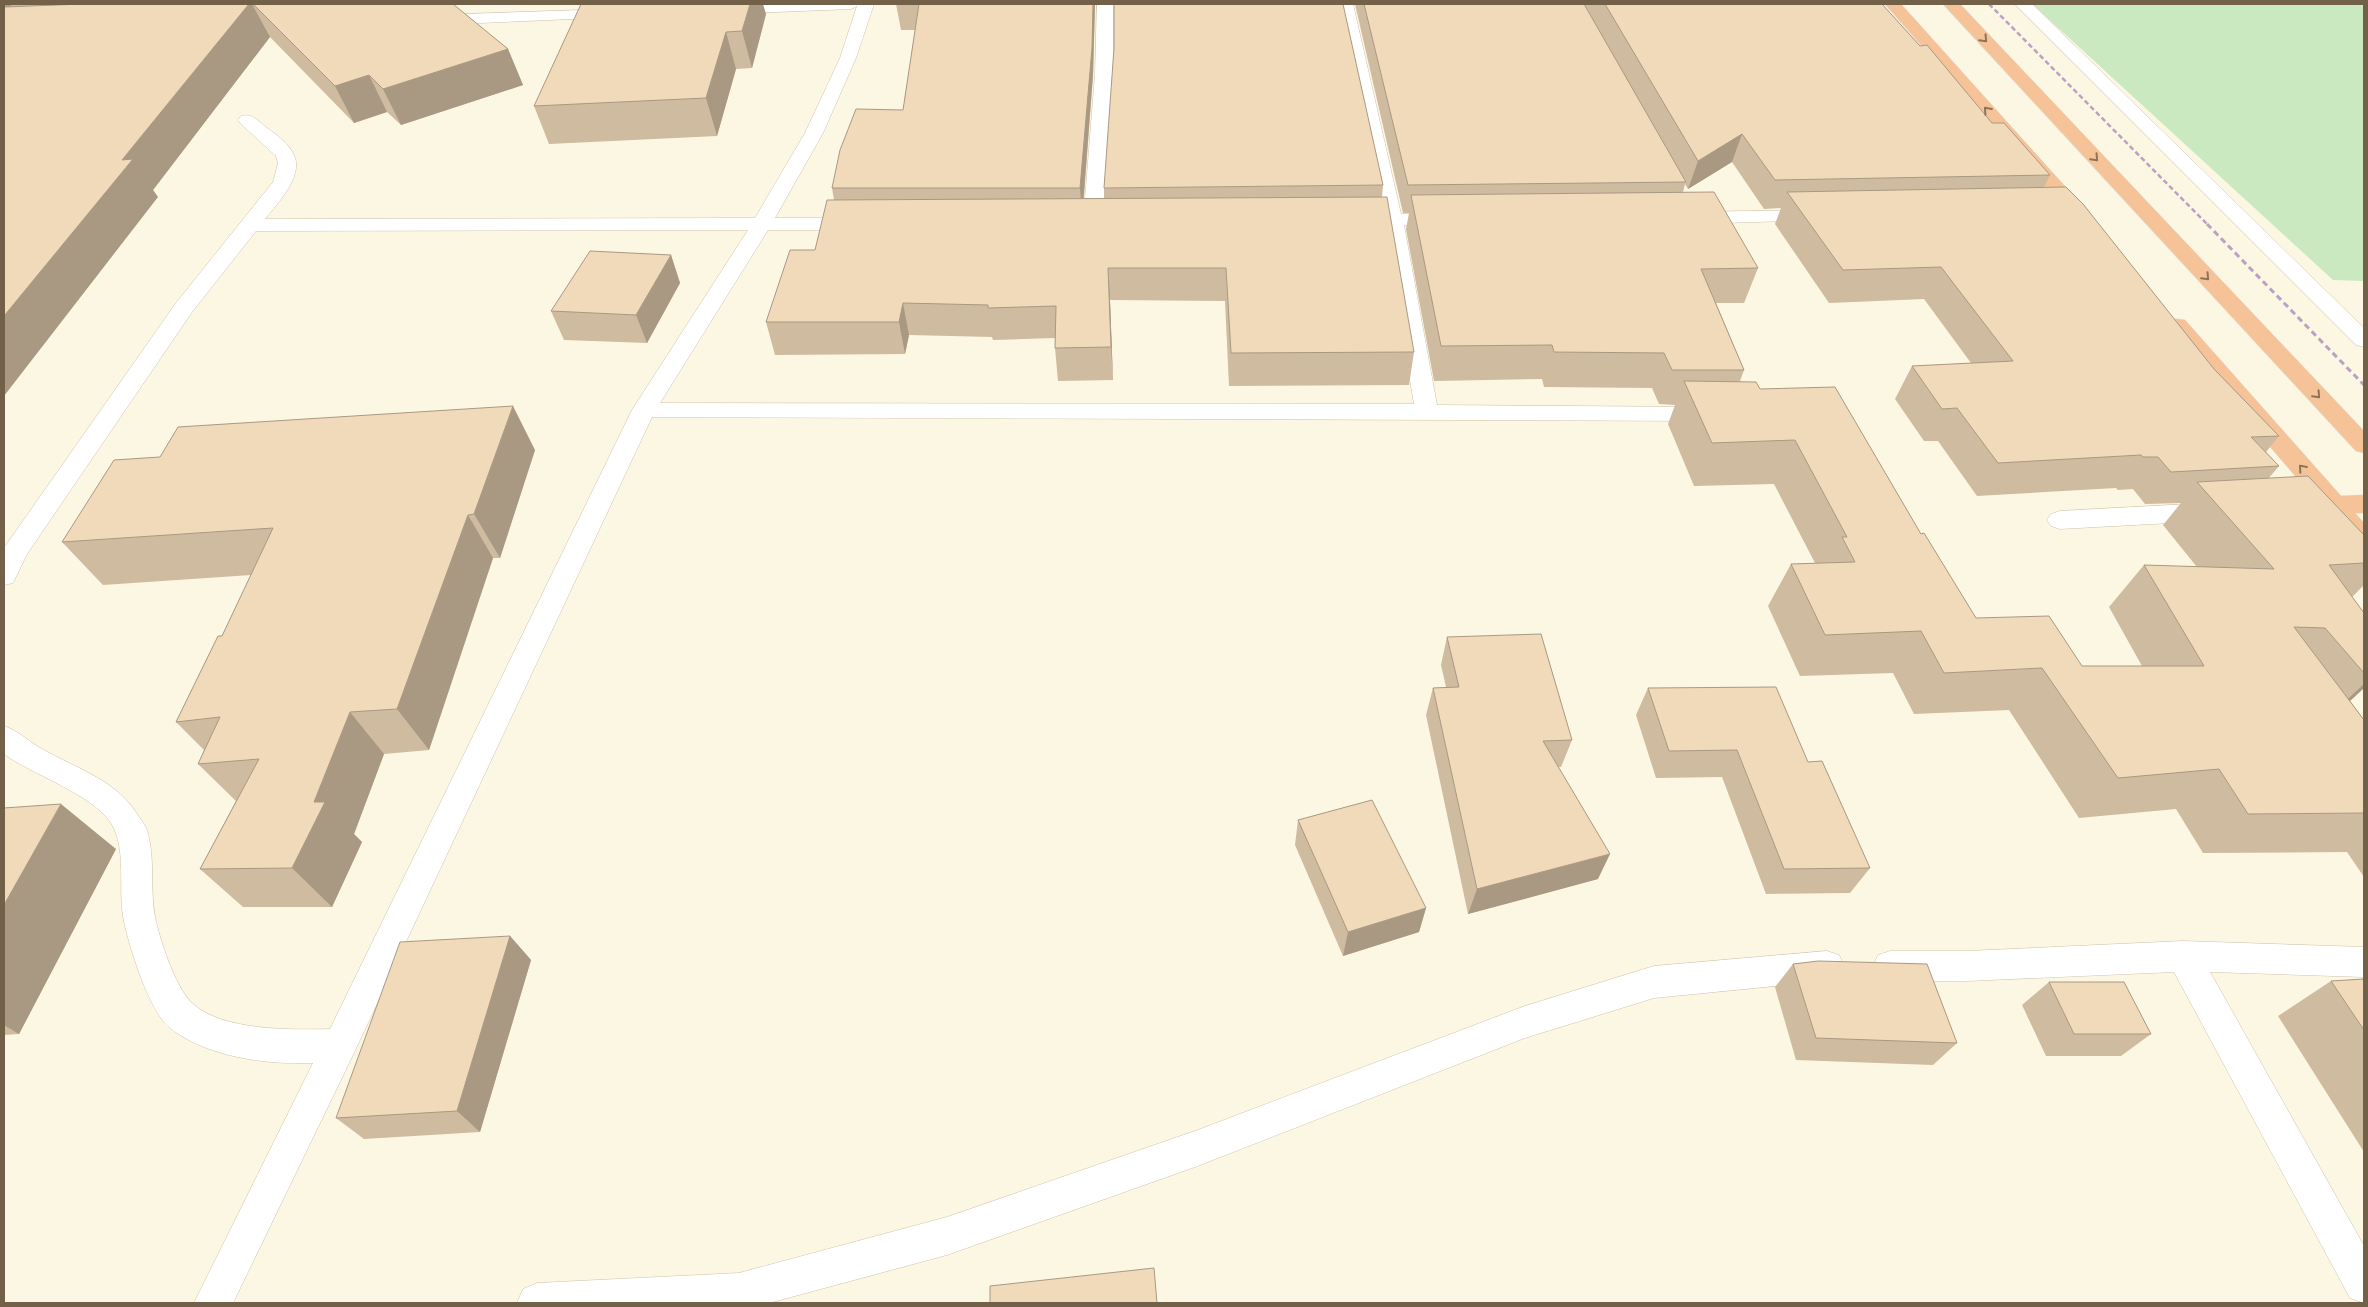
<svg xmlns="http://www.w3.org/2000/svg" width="2368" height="1307" viewBox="0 0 2368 1307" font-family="Karla,sans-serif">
  <rect width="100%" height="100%" fill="#fcf7e2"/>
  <path fill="#cae9c1" d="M2032,4H2364V281L2333,280Z"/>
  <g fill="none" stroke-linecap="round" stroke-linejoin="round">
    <g stroke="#cfc2ac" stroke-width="1">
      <path id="minor" d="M740,4H874L856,58L823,133L775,218H858L865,220L868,224L865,228L858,230H768L660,403L1414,404L1384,226L1346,224L1343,220L1346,216L1382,214L1337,4H1353L1401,214L1445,213L1452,215L1455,219L1452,223L1404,225L1437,405L1708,407L1716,409L1720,414L1716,419L1708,421L652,417L352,1057L233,1303H194L313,1063C268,1065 205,1057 169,1027C149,1011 127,941 123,916C118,887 127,849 111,823C92,794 33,775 4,754V726C19,731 29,742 42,749C79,770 117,780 139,817C143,822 147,828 148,834C155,859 150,891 155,917C160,940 175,987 192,1003C221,1031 292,1030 330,1029L632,410L748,230L256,231L192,312L27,554L13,583L4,585V548L176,303L273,182L278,163L276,156L241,124L238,120L241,116C253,113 258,121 267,128C277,135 289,144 294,155C304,176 277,204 265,219L755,218L805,133L840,58L857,6L851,9L728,14L722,12L720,9L722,6Z
        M1097,4H1113V75L1103,224L1100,228L1093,230L1086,228L1083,224L1095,75Z
        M2015,4H2032L2364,328V347L2356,345Z
        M612,9L618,11L620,14L618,17L435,25L429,23L427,20L429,17L435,15Z
        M1815,210L1822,212L1825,216L1822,220L1691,224L1684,222L1681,218L1684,214L1691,212Z
        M2208,503L2217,506L2220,512L2217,518L2208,521L2060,529L2051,526L2047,520L2051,514L2060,511Z
        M2183,941L2364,947V977L2210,972L2364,1246V1303L2350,1298L2174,972L1967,981H1890L1878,977L1873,966L1878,955L1890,951H1967Z
        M1827,951L1839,955L1844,966L1839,977L1827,981L1654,998L1525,1038L1195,1167L947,1255L769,1303H517L523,1289L537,1283L739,1273L947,1217L1195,1131L1525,1006L1654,966Z"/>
    </g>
    <g stroke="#e0dcd7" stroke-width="1">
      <path id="highway" d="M1885,4H1901L2088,212L2091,216L2088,220L2081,222L2074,220Z
        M1943,4H1960L2364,431V453L2356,451Z
        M2177,319L2185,320L2341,496L2364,495V513H2355L2364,523V548L2355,545L2169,330L2166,325L2169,320Z"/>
    </g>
    <use href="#minor" fill="#fff" fill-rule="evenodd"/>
    <use href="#highway" fill="#f6c399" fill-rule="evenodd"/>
    <path stroke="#bba1c5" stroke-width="2.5" stroke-dasharray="5 3" stroke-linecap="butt" d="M1989,4L2208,225"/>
    <path stroke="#bba1c5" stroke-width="3" stroke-dasharray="6 4" stroke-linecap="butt" d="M2207,224L2364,385"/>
  </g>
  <path fill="#cfbba0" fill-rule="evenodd" d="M4,4H453L508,49L523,85L401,125L387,112L354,123L270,37L153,190L158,197Z
    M896,4H1095L1093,75L1084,198H1104V188L1383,185L1382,197L1414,352L1409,385L1229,386L1225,301L1110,300L1113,380L1058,381L1055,348V338L993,340L992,337L909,335L905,354L775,355L766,322L815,250L834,200L832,188L903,110L915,30H901Z
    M1355,4H1882L1920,46L1992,123L2050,175L2044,187L2214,369L2279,436L2266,452L2279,466L2268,479L2364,535V585L2352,597L2364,613V688L2350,701L2364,720V877L2347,852L2203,853L2176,809L2079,818L2009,710L1914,714L1893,673L1800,676L1768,606L1791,564L1815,563L1774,484L1694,486L1668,424L1675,405L1659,404L1652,388L1544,387L1542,379L1434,381L1406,229L1409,213H1403ZM1732,162L1764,209L1781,208L1775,224L1829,303L1924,299L1971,363L1912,366L1895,399L1924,441H1938L1977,496L2116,488L2118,490L2133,489L2145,504L2181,503L2163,525L2197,567L2144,565L2109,607L2142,666H2082L1976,618L1921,534L1760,389L1740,381L1744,370L1716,303H1744L1758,268L1683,192L1685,184L1688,189Z
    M766,14L752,68L736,69L717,136L549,144L534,106Z
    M671,255L680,283L647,343L564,340L551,311Z
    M535,450L500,558H493L429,750L384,754L354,834L362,842L332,907H243L200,869L236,801L198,764L204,750L176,722L222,636L251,575L103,585L62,542Z
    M1447,637L1572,740L1561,767H1558L1598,879L1468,914L1426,715L1433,688L1446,687L1441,665Z
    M1648,688L1808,762L1870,868L1850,893L1766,894L1722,777L1656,778L1636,715Z
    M4,808L116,849L19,1034L4,1035Z
    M1298,820L1426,908L1419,932L1343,956L1295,845Z
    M510,936L531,960L480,1132L364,1139L336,1118Z
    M1793,964L1957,1043L1933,1065L1796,1060L1775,987Z
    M2364,979V1152L2278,1016L2331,981Z
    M2049,982L2151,1034L2121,1056H2046L2022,1005Z"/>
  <path fill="#a99982" d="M4,4H10L17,13L4,28Z
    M249,4H252L270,37L153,190L158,197L4,396V316L122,160Z
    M750,4H763L766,14L752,68L742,31Z
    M1093,4H1095L1093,75L1082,216L1080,188Z
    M726,32L736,69L717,136L706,98Z
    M508,49L523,85L401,125L383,89Z
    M369,75L387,112L354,123L335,86Z
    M1742,134L1732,162L1688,189L1698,161Z
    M671,255L680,283L647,343L636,315Z
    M1108,268L1110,300L1113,380L1111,347Z
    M903,303L909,335L905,354L899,322Z
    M513,406L535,450L500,558L474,514Z
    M468,515L493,558L429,750L397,709Z
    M2364,684V688L2351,700L2324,721Z
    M350,712L384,754L354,834L362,842L332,907L292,868L314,802Z
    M61,804L116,849L19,1034L4,1025V905Z
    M1610,854L1598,879L1468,914L1477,889Z
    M1426,908L1419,932L1343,956L1348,932Z
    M510,936L531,960L480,1132L457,1111Z"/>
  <path fill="#f1daba" stroke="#a99982" d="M83,4H249L122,160L133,159L4,316V7Z
    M253,4H453L508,49L383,89L369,75L335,86Z
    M581,4H750L742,31L726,32L706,98L534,106Z
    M896,4H1093L1092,48L1080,188H832L840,150L856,109L903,110L919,4Z
    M1114,4H1343L1383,185L1104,188L1114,48Z
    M1364,4H1584L1686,182L1408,185Z
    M1605,4H1882L1920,46L1927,45L1992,123H2004L2050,175L1775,180L1742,134L1698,161Z
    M2066,187L2083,204L2214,369L2279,436L2251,437L2279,466L2171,472L2158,457H2143L2141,455L1998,463L1957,408L1942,409L1912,366L2013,361L1941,267L1843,270L1787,192Z
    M1714,192L1758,268L1701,269L1744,370H1672L1664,353L1554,352L1552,345L1441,346L1411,195Z
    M1387,197L1414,352L1231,353L1226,268H1108L1111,347L1055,348L1056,306L988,308V305L903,303L899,322H766L790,250H815L827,200Z
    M590,251L671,255L636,315L551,311Z
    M1684,381L1756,382L1760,389L1835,387L1921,534L1924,533L1976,618L2049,616L2082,666H2204L2144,565L2274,569L2197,482L2308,476L2364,535V563L2329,565L2364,613V673L2325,628L2294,627L2364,720V813L2248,814L2219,769L2118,778L2042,668L1944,673L1921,631L1825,635L1791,564L1855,562L1842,537H1847L1795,440L1712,443Z
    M513,406L474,514L468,515L397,709L350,712L314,802H325L292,868L200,869L259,759L198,764L220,717L176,722L218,636H222L273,528L62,542L114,460L160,457L178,427Z
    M1541,634L1572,740L1543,741L1610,854L1477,889L1433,688L1459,687L1447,637Z
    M1776,687L1808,762L1822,761L1870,868L1784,869L1737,750L1669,751L1648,688Z
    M1372,800L1426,908L1348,932L1298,820Z
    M61,804L4,905V808Z
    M510,936L457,1111L336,1118L400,942Z
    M1818,961L1927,964L1957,1043L1816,1038L1793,964Z
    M2364,979V1030L2331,981Z
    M2049,982H2124L2151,1034H2074Z
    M1154,1268L1157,1303H990V1286Z"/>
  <defs><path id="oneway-chevron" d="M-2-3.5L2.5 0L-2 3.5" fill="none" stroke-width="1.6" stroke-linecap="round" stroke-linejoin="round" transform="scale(1.25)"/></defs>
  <g stroke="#8d7459">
    <use href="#oneway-chevron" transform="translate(1984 39) rotate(47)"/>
    <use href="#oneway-chevron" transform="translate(1987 110) rotate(-132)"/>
    <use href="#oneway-chevron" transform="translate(2095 158) rotate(47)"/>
    <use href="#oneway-chevron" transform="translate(2206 277) rotate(47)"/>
    <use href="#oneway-chevron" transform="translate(2317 395) rotate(47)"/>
    <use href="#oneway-chevron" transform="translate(2302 468) rotate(-131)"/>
  </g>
  <rect width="2368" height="1307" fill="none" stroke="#736049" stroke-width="10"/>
</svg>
